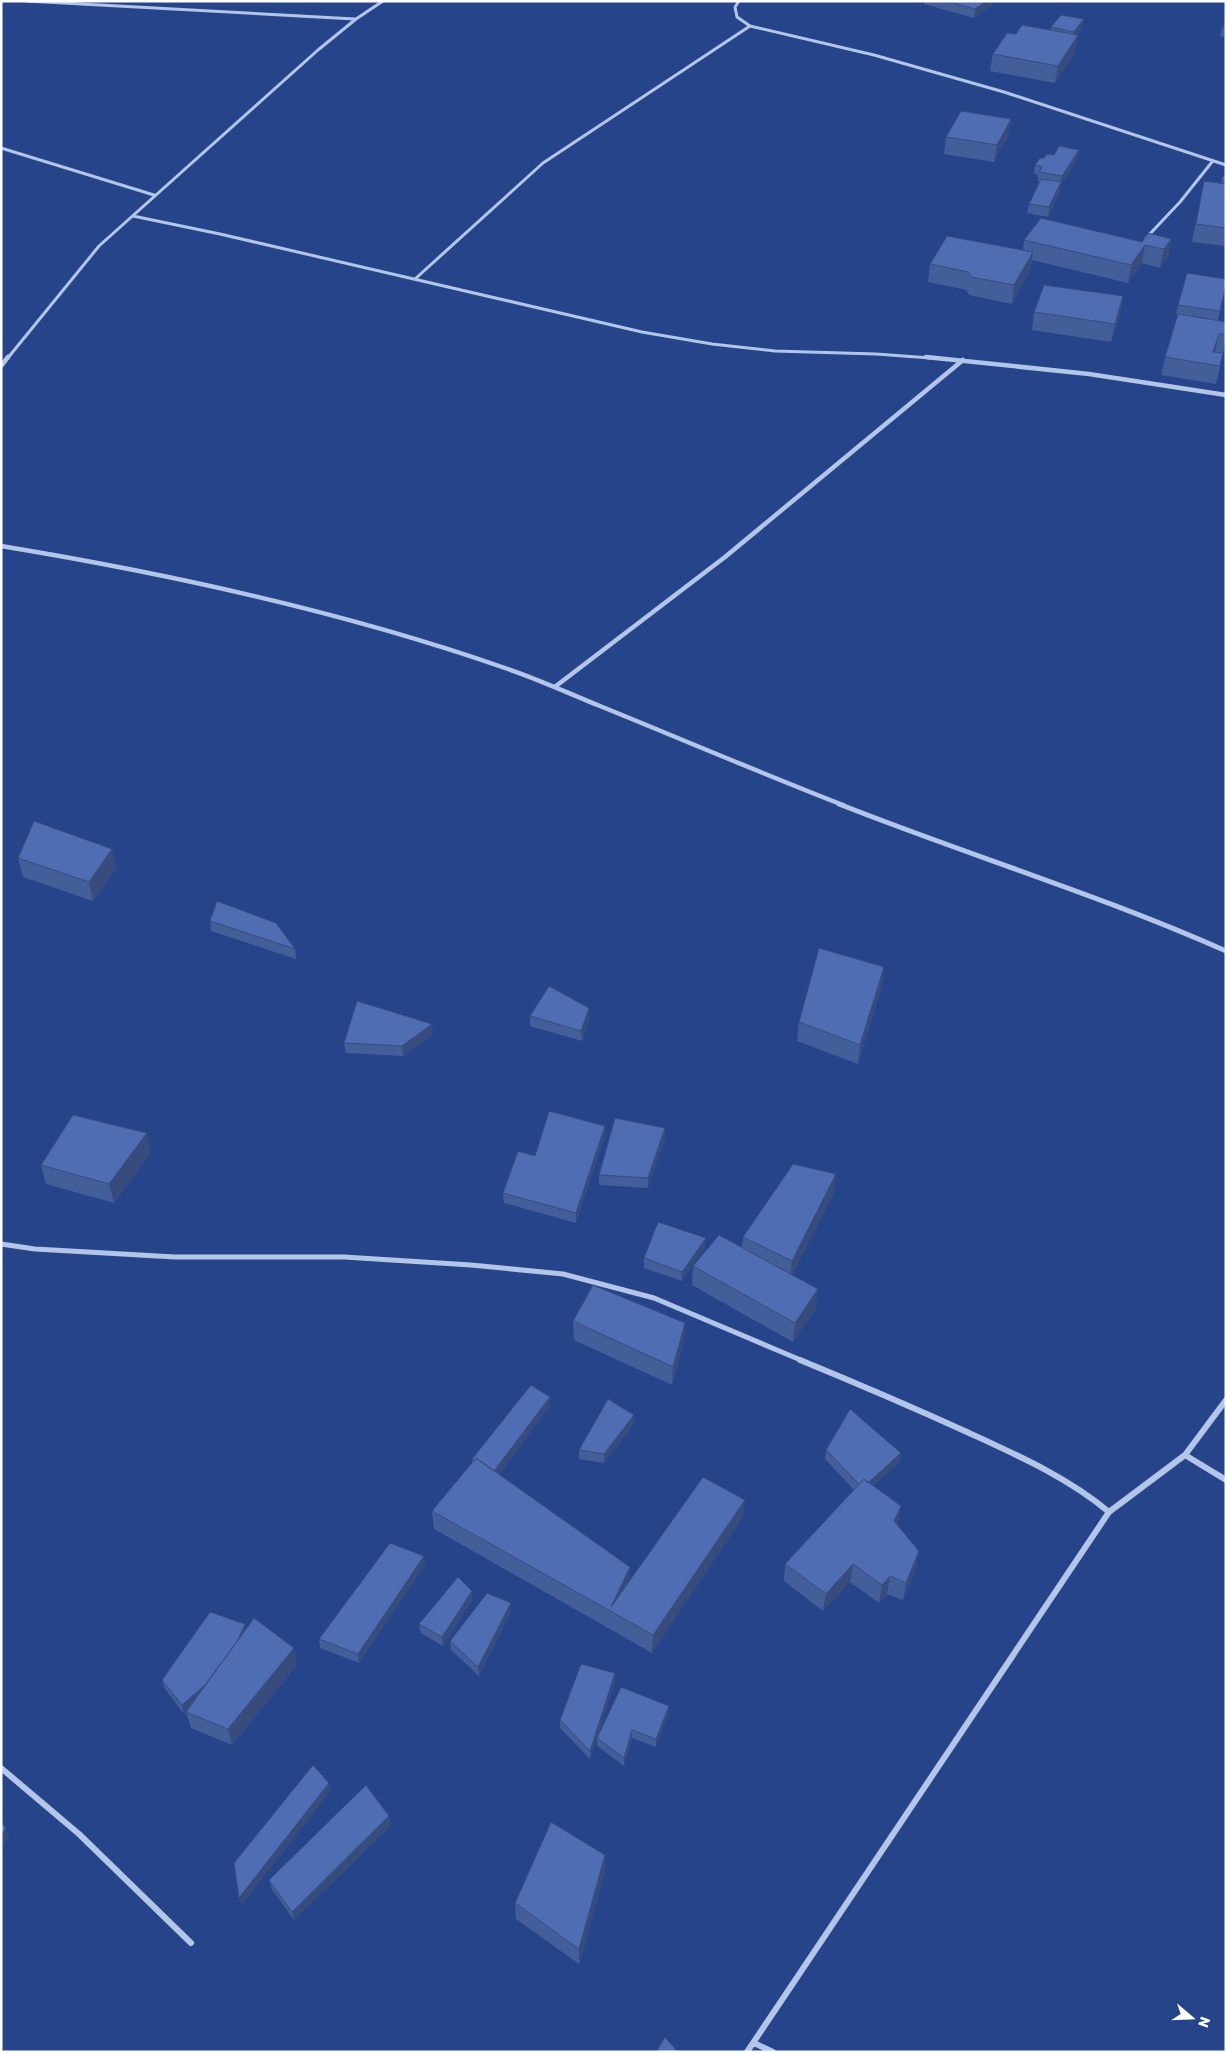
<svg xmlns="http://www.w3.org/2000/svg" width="1227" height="2053" viewBox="0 0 1227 2053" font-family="Rubik,sans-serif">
  <rect width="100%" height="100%" fill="#26448a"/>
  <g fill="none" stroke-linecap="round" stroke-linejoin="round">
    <path stroke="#b4c5ea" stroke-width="3" d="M26,1L355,19
      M739,1L735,7L737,17L750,26L874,55L1004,92L1226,165
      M1,148L154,195
      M133,216L220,234L642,332L712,344L775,351L876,354L944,359
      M1146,238L1180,202L1212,162
      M415,279L543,163L750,26
      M7,359L99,246L318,50L356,19L383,1"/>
    <path stroke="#b4c5ea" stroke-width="4.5" d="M926,357L1089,374L1226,395
      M1,366L8,357
      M1,546C171,574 342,611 505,668C538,679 568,693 600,706C681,739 761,773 843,805
      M556,686L725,557L963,360"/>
    <path stroke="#b4c5ea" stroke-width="5" d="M839,804C968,855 1100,895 1226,951
      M1,1244L35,1249L175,1257H344L471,1265L563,1274L654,1298L803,1361"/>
    <path stroke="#b4c5ea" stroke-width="6" d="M800,1360C856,1383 912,1407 967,1432C1017,1455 1067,1477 1109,1512
      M1185,1455L1226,1480
      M1,1768L79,1834L191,1943
      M754,2043L773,2052
      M747,2052L1109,1512L1185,1455L1226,1400"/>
  </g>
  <path fill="#445e99" d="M924,1H992V5L974,18L924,4Z
    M1226,24V38L1220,36L1222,28Z
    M1051,27L1082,28L1077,35L1075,52L1055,83L990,71L993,54L1016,34L1051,30Z
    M1011,119L1008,136L994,162L944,154L946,137Z
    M1044,158L1077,159L1061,185L1060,191L1048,217L1027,213L1029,204L1039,182L1038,181V175L1034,174L1035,165Z
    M1226,172V246L1192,242L1204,181L1221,183V180Z
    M1171,239L1168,257L1160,268L1142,263L1128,283L1032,260L1030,270L1012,304L969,295L966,290L928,282L930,264L1023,250L1024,240L1142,242Z
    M1226,286L1218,320L1226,322V341L1223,353L1215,352L1223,353L1219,372L1216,384L1161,375L1165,357L1178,315L1176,314L1178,305Z
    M1123,296L1120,315L1111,342L1032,330L1034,312Z
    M112,849L116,869L93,901L23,877L18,858Z
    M210,921L295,949L296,959L211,931Z
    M884,967L882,986L858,1064L797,1041L799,1022Z
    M530,1016L589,1018L582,1041L530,1026Z
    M433,1034L403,1056L346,1053L344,1043Z
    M605,1136L576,1223L504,1203L503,1193L535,1156Z
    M665,1138L648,1188L599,1185V1175Z
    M151,1153L114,1203L46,1184L41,1165Z
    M834,1193L792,1275L816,1308L793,1342L692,1285L693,1266L742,1247L743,1237Z
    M705,1247L682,1281L644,1268V1258Z
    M573,1321L684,1342L672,1385L574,1340Z
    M550,1406L499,1475L630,1581L745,1500L743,1517L652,1653L434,1529L432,1511L472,1463V1459Z
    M634,1415V1424L604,1463L579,1459V1450Z
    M826,1450L901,1453L900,1462L873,1486L898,1524L897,1525L916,1569L903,1600L887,1594L879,1603L850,1582L823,1611L784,1581L785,1564L854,1490L825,1459Z
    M424,1556L425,1565L359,1663L320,1648L319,1639Z
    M472,1600L443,1646L421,1633L419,1624Z
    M511,1612L479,1676L451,1650L450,1641Z
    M246,1629L294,1648L297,1665L232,1745L191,1728L186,1712L184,1714L165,1689L162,1680Z
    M615,1673V1682L590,1759L560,1728V1720Z
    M669,1706L668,1714L656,1747L632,1738L624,1766L597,1746V1738Z
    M391,1825L294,1920L271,1888L269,1880Z
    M605,1871L579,1964L516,1919L515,1903Z"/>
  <path fill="#374c7d" d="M986,1H992V5L974,18L975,9Z
    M1084,19L1082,28L1073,41L1074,32Z
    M1078,35L1075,52L1055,83L1058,66Z
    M1011,119L1008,136L994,162L997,145Z
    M1079,150L1077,159L1061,185L1060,191L1048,217L1049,207L1061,182L1062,176Z
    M1171,239L1168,257L1160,268L1164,249Z
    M1145,245L1142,263L1128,283L1131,265Z
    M1033,252L1030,270L1012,304L1014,285Z
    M1123,296L1120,315L1111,342L1115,324Z
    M1219,334L1215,352H1213Z
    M112,849L116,869L93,901L89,882Z
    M884,967L882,986L858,1064L860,1045Z
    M589,1008V1018L582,1041L581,1031Z
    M432,1024L433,1034L403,1056L402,1046Z
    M605,1126V1136L576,1223V1213Z
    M665,1128V1138L648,1188V1178Z
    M147,1133L151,1153L114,1203L109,1184Z
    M836,1174L834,1193L790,1280L792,1261Z
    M706,1238L705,1247L682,1281V1272Z
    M818,1289L816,1308L793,1342L795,1323Z
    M685,1323L684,1342L672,1385L673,1367Z
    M550,1397V1406L491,1486L490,1476Z
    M634,1415V1424L604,1463V1454Z
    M901,1453L900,1462L861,1497L862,1488Z
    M745,1500L743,1517L652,1653L653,1635Z
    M901,1506L898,1524L891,1539L894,1521Z
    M919,1551L916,1569L903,1600L906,1583Z
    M424,1556L425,1565L359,1663L358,1654Z
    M853,1564L850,1582L823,1611L826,1594Z
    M630,1567V1585L611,1607Z
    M890,1576L887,1594L879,1603L882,1585Z
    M472,1591V1600L443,1646L442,1637Z
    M511,1603V1612L479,1676L478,1667Z
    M245,1624L248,1633L227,1678L184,1714L182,1705Z
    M294,1648L297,1665L232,1745L228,1729Z
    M615,1673V1682L590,1759V1751Z
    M669,1706L668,1714L656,1747V1739Z
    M632,1730V1738L624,1766V1758Z
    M329,1783L331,1791L241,1906L239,1898Z
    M389,1816L391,1825L294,1920L292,1912Z
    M6,1829L9,1837L1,1848V1835Z
    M605,1855V1871L579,1964V1949Z"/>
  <path fill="#4f6db2" stroke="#374c7d" d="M946,1H986L975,9Z
    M1061,15L1084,19L1074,32L1051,27Z
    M1226,24V29L1222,28Z
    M1022,25L1078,35L1058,66L993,54L1007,33L1016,34Z
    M961,111L1011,119L997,145L946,137Z
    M1059,146L1079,150L1062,176L1039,172L1042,167L1035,165L1040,158H1044L1047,154L1054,155Z
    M1226,172V181L1221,180Z
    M1041,179L1061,182L1049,207L1029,204Z
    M1204,181L1226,184V228L1196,224Z
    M1041,218L1142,242L1148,233L1171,239L1164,249L1145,245L1131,265L1024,240Z
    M947,236L1033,252L1014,285L971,277L968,272L930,264Z
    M1187,273L1226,279V285L1220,311L1178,305Z
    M1044,285L1123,296L1115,324L1034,312Z
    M1178,314L1226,322V334H1219L1213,352L1223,353L1220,366L1165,357Z
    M34,821L112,849L89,882L18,858Z
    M217,901L276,923L295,949L210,921Z
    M819,948L884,967L860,1045L799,1022Z
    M549,986L589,1008L581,1031L530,1016Z
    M357,1001L432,1024L402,1046L344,1043Z
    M549,1111L605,1126L576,1213L503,1193L518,1151L535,1156Z
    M73,1115L147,1133L109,1184L41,1165Z
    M615,1118L665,1128L648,1178L599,1175Z
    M793,1164L836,1174L792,1261L743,1237Z
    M658,1222L706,1238L682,1272L644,1258Z
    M719,1235L818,1289L795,1323L693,1266Z
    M593,1285L685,1323L673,1367L573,1321Z
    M531,1385L550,1397L494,1471L476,1458L474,1461L472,1459Z
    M608,1399L634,1415L604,1454L579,1450Z
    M850,1409L901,1453L868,1483L864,1479L859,1484L826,1450Z
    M476,1458L630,1567L611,1607L703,1477L745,1500L653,1635L432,1511Z
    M864,1479L901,1506L894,1521L919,1551L906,1583L890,1576L882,1585L853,1564L826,1594L785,1564Z
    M390,1543L424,1556L358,1654L319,1639Z
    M458,1577L472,1591L442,1637L419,1624Z
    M487,1593L511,1603L478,1667L450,1641Z
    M210,1612L245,1624L238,1640L205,1685L182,1705L162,1680Z
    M254,1618L294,1648L228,1729L186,1712Z
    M581,1664L615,1673L590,1751L560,1720Z
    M621,1687L669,1706L656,1739L632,1730L624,1758L597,1738Z
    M313,1765L329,1783L239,1898L234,1863Z
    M366,1785L389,1816L292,1912L269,1880Z
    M1,1820L6,1829L1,1835Z
    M551,1822L605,1855L579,1949L515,1903Z
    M665,2037L678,2052H656Z"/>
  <rect width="1227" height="2053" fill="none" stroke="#ffffff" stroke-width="5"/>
  <g transform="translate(1192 2018) rotate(109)" stroke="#26448a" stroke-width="4" paint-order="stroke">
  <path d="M0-4L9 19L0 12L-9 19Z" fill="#ffffff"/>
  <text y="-8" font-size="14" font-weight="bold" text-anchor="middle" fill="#ffffff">N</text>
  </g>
</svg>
